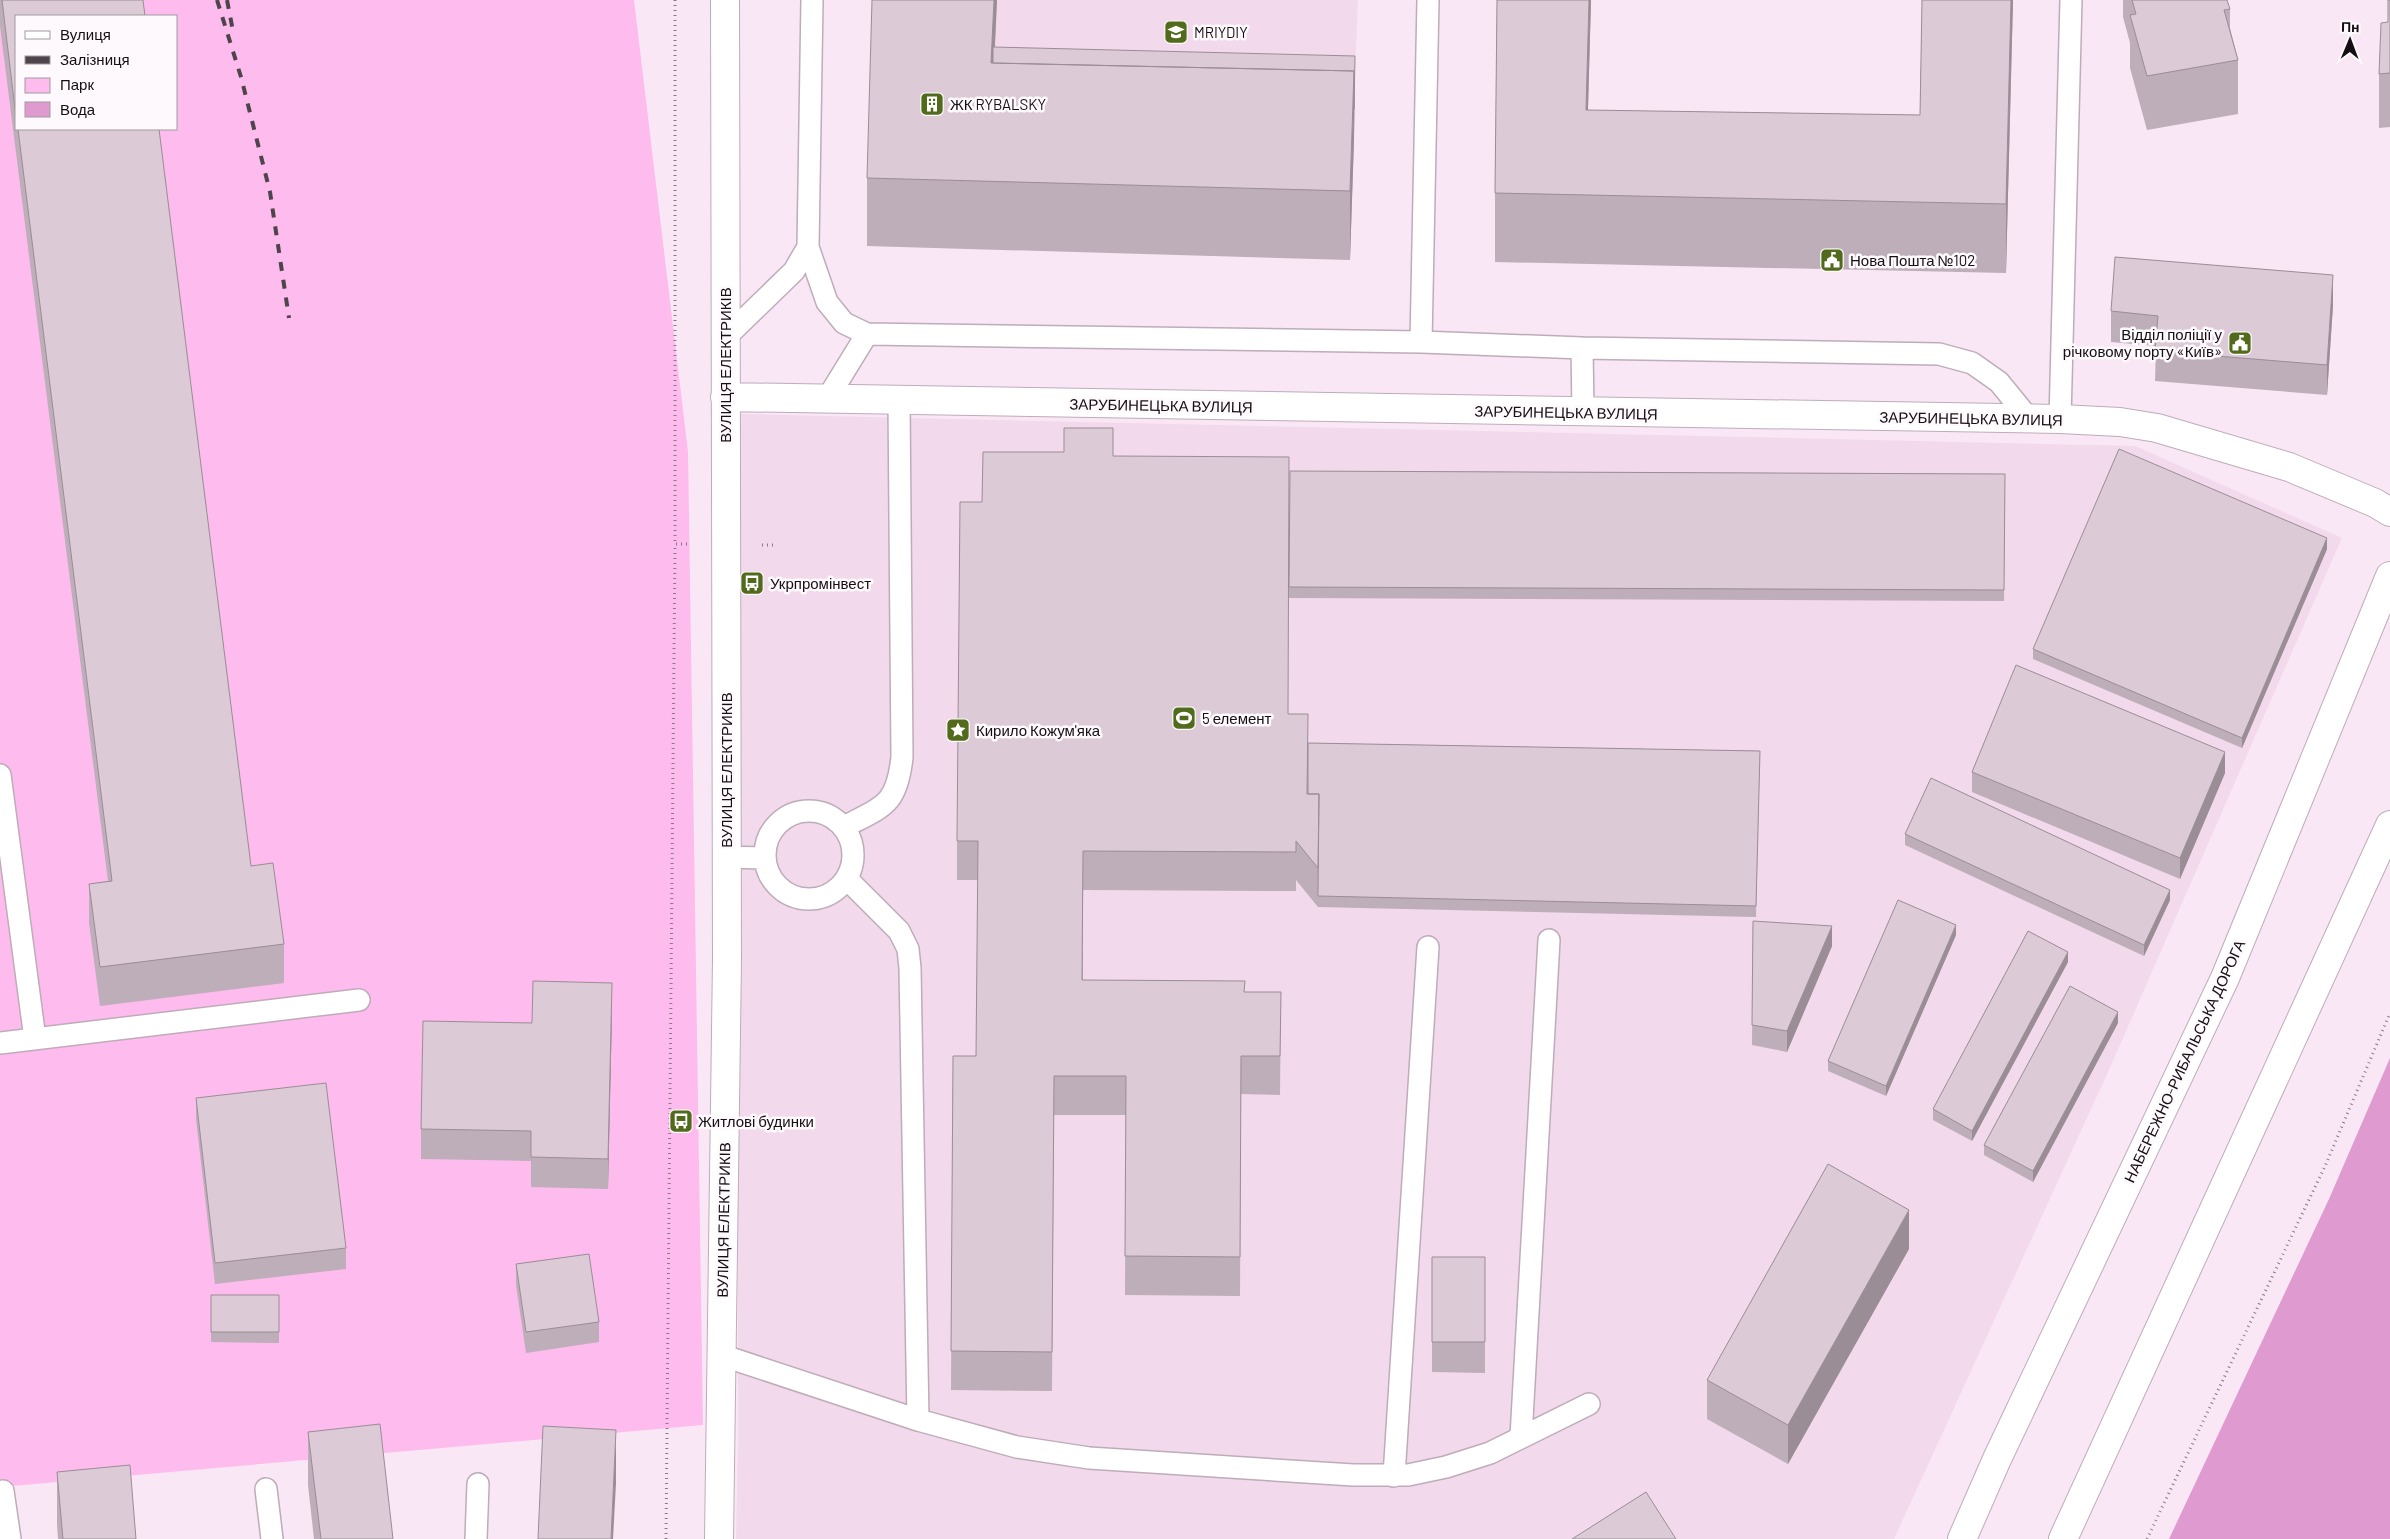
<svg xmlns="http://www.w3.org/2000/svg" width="2390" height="1539" viewBox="0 0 2390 1539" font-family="Barlow,sans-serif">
  <rect width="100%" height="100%" fill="#fae7f5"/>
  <path fill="#f2d9eb" d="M997,0H1358L1355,73L994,64Z
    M737,414L2135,446L2342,538L2108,1072L1894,1539H736L738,1442Z"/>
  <path fill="#fdbbee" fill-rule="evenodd" d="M0,0H634L688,452L703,1425L0,1487ZM16,16H176V129H16Z"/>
  <path fill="#df9ad0" d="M2390,1058V1539H2169L2329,1199Z"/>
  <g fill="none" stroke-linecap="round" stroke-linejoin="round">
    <g stroke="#beacb9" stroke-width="24">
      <path id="service" d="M812,0L808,247L827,302L844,323L867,334L827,399
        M867,334L1421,342L1582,348L1583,412
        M726,337L794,271L808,247
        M1421,342L1428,0
        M1582,348L1939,354L1972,363L1999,382L2029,419
        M2060,419L2071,0
        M0,775L35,1039
        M765 855a44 44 0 1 1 88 0a44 44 0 1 1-88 0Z
        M844,827C884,806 897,805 902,757L899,400
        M726,857L765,858
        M847,879L899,931L908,949L910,968L918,1420
        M0,1043L359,1000
        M721,1355L918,1420L1017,1447L1089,1458L1353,1475H1408L1446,1467L1490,1453L1589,1404
        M1521,1437L1549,940
        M1394,1476L1428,947
        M266,1489L272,1539
        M3,1491L10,1539
        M476,1539L478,1484"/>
    </g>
    <g stroke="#beacb9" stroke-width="30">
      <path id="minor" d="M725,397L2060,419L2120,422L2157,428L2289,467L2375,503L2390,512
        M719,1539L727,959L725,0"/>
    </g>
    <g stroke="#beacb9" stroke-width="30">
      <path id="secondary" d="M1962,1539L1997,1459L2225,978L2390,576
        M2063,1539L2390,825"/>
    </g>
    <path stroke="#887b84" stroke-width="3" stroke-dasharray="1 4" stroke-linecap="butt" d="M675,0V544H691
      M762,545H773
      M666,1539L675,544
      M2147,1539L2326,1164L2390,1013"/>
    <use href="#service" stroke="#fff" stroke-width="21"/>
    <use href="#minor" stroke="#fff" stroke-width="28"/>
    <use href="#secondary" stroke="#fff" stroke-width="28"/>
    <path stroke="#4e444b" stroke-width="4" stroke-dasharray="9 9" stroke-linecap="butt" d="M217,0L241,77L270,192L289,318
      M227,0L233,31"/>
  </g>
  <path fill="#bdaeb9" d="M0,0H143L16,16V129H159L251,866L284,944V983L100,1006L89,923V884L108,881L0,26Z
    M997,0L995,48L1355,87L1354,139L1350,260L867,246V178Z
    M1497,0H1591L1588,110L1920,115L1922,0H2013L2006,273L1495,262V193Z
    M2123,0H2227L2230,9V28L2238,60V114L2147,130L2130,68V43L2123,17Z
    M2390,0V127L2379,128V74L2388,22Z
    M2333,305L2327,395L2155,381L2156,346L2111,342V311Z
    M1113,456L1308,743L1760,751L1756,917L1318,907L1296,880V891L1083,890V980L1245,992H1281L1280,1095L1241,1094L1240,1296L1125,1295L1126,1115H1054L1052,1391L951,1390L953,1056H976L978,880H957V841L982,502Z
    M1290,471L2005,474L2004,601L1289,598Z
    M2327,549L2242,748L2033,659V649Z
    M1972,772L2225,773L2180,879L1972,792Z
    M1905,834L2170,900L2144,956L1905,845Z
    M1753,921L1832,946L1787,1052L1752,1045Z
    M1956,935L1886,1096L1828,1071V1061Z
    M2068,962L1972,1141L1933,1120V1109Z
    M612,1013L608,1189L531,1187V1161L421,1159V1129L532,1023Z
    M2118,1023L2033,1182L1984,1155V1145Z
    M196,1098L346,1248V1269L215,1284L196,1119Z
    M1909,1249L1788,1464L1707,1419V1380Z
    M1432,1257H1485V1373L1432,1372Z
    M516,1264L599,1322V1342L526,1353L516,1285Z
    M211,1295H279V1343L211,1342Z
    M308,1432L393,1539H314L308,1485Z
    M57,1472L136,1539H58L57,1525Z"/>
  <path fill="#9a8d96" d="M994,0H997L992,101L991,63Z
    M1589,0H1591L1586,179V110Z
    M2011,0H2013L2006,273V204Z
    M1355,56L1354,139L1350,260V191Z
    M2333,275V305L2327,395V365Z
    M2327,538V549L2242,748V738Z
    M2225,752V773L2180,879V858Z
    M2170,890V900L2144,956V945Z
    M1956,925V935L1886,1096V1086Z
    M1832,926V946L1787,1052V1031Z
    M2068,952V962L1972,1141V1131Z
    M612,983V1013L608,1189V1159Z
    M2118,1012V1023L2033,1182V1171Z
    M1909,1210V1249L1788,1464V1425Z
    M616,1430V1483L613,1539H611Z"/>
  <path fill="#dccad7" stroke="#9a8d96" d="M2,0H143L145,16H16V117Z
    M872,0H994L991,63L1354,71L1350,191L867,178Z
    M1497,0H1589L1586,110L1920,115L1922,0H2011L2006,204L1495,193Z
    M2132,0H2227L2230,9L2224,10L2238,60L2147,76L2130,15L2136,14Z
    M2388,0H2390V73L2379,74L2381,23L2388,22Z
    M993,47L1355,56L1354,109V71L993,63Z
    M18,129H159L251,866L273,863L284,944L100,967L89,884L112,881Z
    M2115,257L2333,275L2327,365L2155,351L2158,316L2111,311Z
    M1064,428H1113V456L1289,457L1288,714H1308L1307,794H1319L1318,868L1296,841V852L1083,851L1082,980L1245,981L1244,992H1281L1280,1056H1241L1240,1257L1125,1256L1126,1076H1054L1052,1352L951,1351L953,1056H976L978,841H957L960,502H982L983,452H1064Z
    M2119,449L2327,538L2242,738L2033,649Z
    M1290,471L2005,474L2004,590L1289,587Z
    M2016,665L2225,752L2180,858L1972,772Z
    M1308,743L1760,751L1756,906L1318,896L1319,794H1308Z
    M1931,778L2170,890L2144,945L1905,834Z
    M1898,900L1956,925L1886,1086L1828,1061Z
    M1753,921L1832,926L1787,1031L1752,1025Z
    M2028,931L2068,952L1972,1131L1933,1109Z
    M533,981L612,983L608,1159L531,1157V1131L421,1129L423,1021L532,1023Z
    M2070,986L2118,1012L2033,1171L1984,1145Z
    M326,1083L346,1248L215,1263L196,1098Z
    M1828,1164L1909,1210L1788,1425L1707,1380Z
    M589,1254L599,1322L526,1332L516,1264Z
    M1432,1257H1485V1342H1432Z
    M211,1295H279V1332H211Z
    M380,1424L393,1539H321L308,1432Z
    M543,1426L616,1430L611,1539H538Z
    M130,1465L136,1539H63L57,1472Z
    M1646,1492L1676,1539H1572Z"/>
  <defs>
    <g id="school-square" transform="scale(1.25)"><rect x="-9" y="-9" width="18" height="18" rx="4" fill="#526a1b" stroke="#fdf9fc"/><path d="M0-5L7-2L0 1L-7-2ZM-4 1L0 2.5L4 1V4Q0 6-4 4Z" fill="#fff"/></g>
    <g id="building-square" transform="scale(1.25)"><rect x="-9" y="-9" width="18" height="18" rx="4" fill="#526a1b" stroke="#fdf9fc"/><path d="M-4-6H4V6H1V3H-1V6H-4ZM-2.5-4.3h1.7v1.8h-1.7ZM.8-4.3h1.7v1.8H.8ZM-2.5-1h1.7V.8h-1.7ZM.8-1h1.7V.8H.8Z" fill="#fff"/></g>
    <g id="civic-square" transform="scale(1.25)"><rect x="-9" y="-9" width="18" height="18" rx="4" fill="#526a1b" stroke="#fdf9fc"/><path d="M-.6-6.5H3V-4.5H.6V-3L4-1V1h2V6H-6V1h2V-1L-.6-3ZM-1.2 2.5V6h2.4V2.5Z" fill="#fff"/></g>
    <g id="bus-square" transform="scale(1.25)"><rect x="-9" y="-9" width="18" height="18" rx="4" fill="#526a1b" stroke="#fdf9fc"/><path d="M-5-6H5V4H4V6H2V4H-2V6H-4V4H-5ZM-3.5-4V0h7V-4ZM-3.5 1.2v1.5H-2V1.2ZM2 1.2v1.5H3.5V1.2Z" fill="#fff"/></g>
    <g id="stadium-square" transform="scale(1.25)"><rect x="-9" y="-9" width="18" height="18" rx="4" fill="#526a1b" stroke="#fdf9fc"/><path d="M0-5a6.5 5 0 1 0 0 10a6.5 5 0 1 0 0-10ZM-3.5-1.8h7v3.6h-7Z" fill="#fff"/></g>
    <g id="sight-square" transform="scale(1.25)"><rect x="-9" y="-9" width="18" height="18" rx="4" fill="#526a1b" stroke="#fdf9fc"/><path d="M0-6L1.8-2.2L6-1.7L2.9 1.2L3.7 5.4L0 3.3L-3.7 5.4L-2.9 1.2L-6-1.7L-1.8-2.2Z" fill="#fff"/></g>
  </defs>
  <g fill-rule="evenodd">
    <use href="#school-square" x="1176" y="32"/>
    <use href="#building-square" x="932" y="104"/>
    <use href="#civic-square" x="1832" y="260"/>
    <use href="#civic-square" x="2240" y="343"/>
    <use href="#bus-square" x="752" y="583"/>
    <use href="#stadium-square" x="1184" y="718"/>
    <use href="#sight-square" x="958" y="730"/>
    <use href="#bus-square" x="681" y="1121"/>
  </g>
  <g text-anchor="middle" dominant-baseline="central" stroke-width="5" stroke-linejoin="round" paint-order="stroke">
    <g font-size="15" fill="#150e13" stroke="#fdf9fc" text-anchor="start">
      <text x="1194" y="32">MRIYDIY</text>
      <text x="950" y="104">ЖК RYBALSKY</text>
      <text x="1850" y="260">Нова Пошта №102</text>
      <text x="2222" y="334" text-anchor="end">Відділ поліції у<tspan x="2222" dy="17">річковому порту «Київ»</tspan></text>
      <text x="770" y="583">Укрпромінвест</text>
      <text x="1202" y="718">5 елемент</text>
      <text x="976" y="730">Кирило Кожум'яка</text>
      <text x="698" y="1121">Житлові будинки</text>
    </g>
    <g font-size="15" fill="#150e13" stroke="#fdf9fc">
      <text transform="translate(725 365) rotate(-90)">ВУЛИЦЯ ЕЛЕКТРИКІВ</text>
      <text transform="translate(1161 405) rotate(1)">ЗАРУБИНЕЦЬКА ВУЛИЦЯ</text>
      <text transform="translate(1566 412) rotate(1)">ЗАРУБИНЕЦЬКА ВУЛИЦЯ</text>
      <text transform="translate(1971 418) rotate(1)">ЗАРУБИНЕЦЬКА ВУЛИЦЯ</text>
      <text transform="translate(726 770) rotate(-90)">ВУЛИЦЯ ЕЛЕКТРИКІВ</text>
      <text transform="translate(2184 1061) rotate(-65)">НАБЕРЕЖНО-РИБАЛЬСЬКА ДОРОГА</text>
      <text transform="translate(723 1220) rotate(-89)">ВУЛИЦЯ ЕЛЕКТРИКІВ</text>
    </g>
  </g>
  <rect x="15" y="15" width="162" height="115" fill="#fdf9fc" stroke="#a09b9f"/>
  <rect x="25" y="31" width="25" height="8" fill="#ffffff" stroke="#a09b9f"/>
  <text x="60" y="40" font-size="15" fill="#150e13">Вулиця</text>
  <rect x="25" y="56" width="25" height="8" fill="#4e444b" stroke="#a09b9f"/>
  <text x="60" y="65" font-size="15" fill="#150e13">Залізниця</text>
  <rect x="25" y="78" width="25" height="15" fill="#fdbbee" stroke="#a09b9f"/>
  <text x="60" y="90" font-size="15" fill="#150e13">Парк</text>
  <rect x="25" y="102" width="25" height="15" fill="#df9ad0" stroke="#a09b9f"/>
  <text x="60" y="115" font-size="15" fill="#150e13">Вода</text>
  <g transform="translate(2350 40) rotate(1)" stroke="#fdf9fc" stroke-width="4" paint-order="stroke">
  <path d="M0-4L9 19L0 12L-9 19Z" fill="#150e13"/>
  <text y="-8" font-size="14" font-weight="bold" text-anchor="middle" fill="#150e13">Пн</text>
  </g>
</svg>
